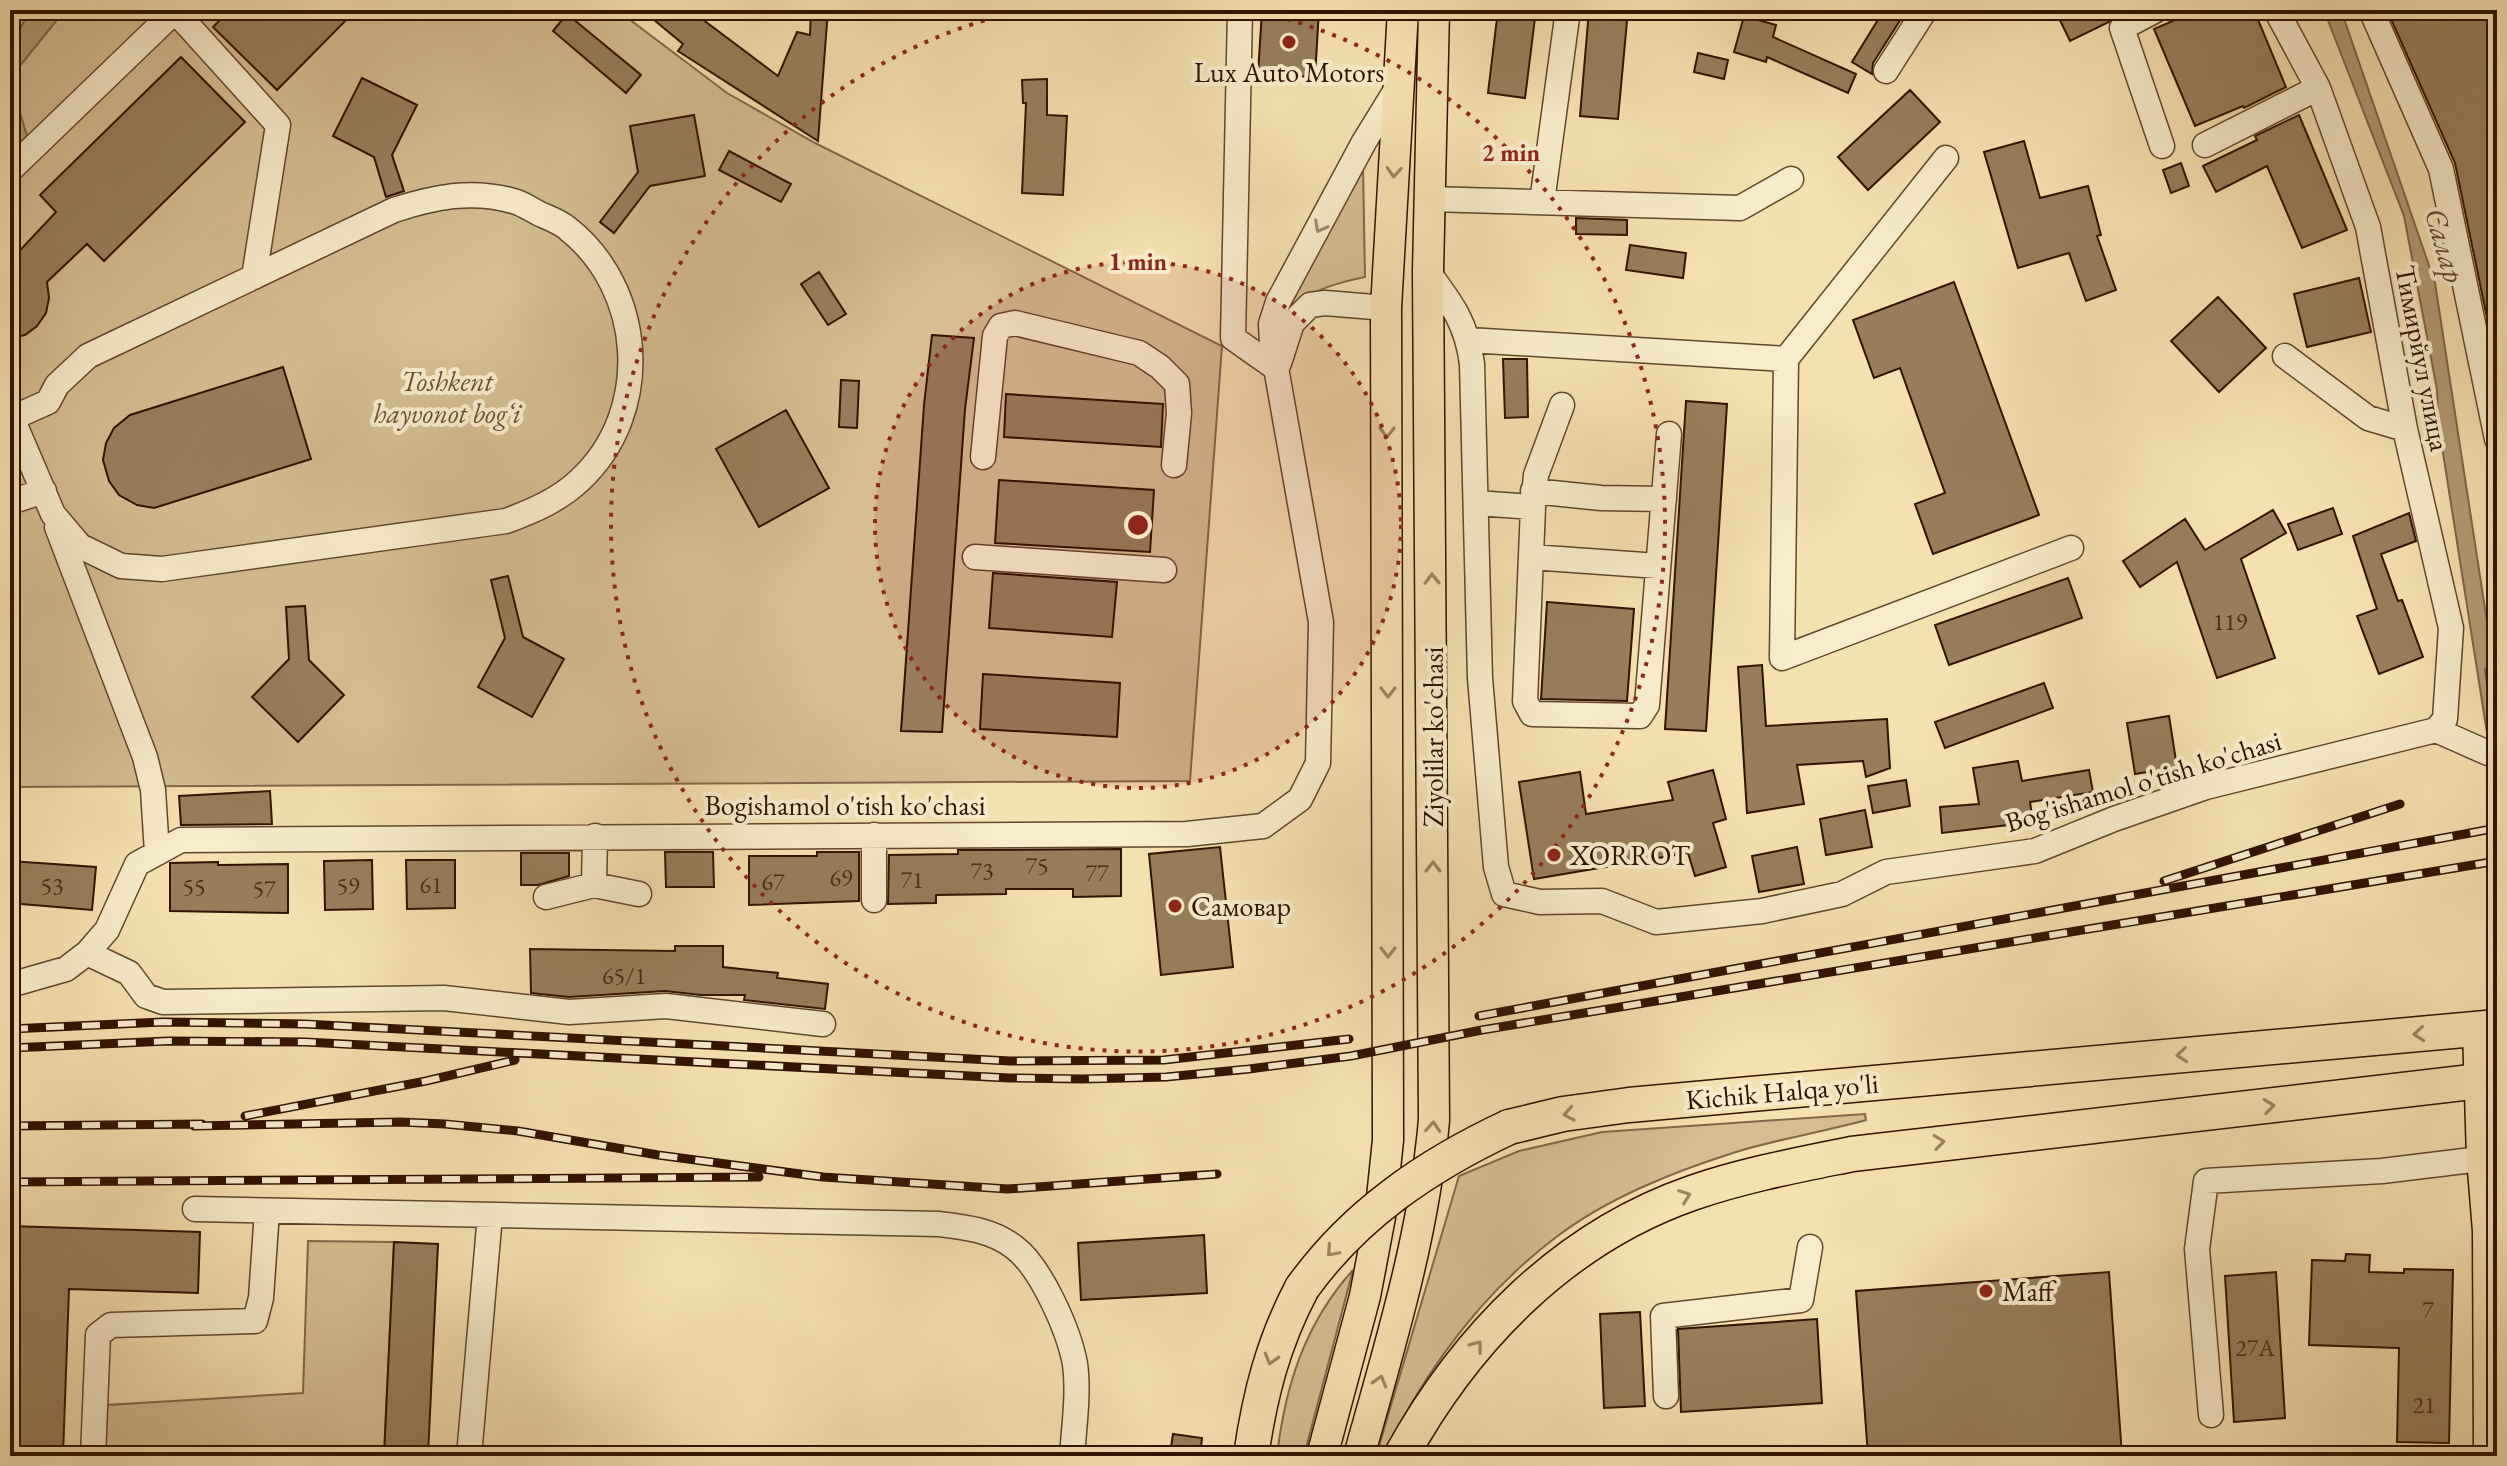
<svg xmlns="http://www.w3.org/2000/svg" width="2507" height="1466" viewBox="0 0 2507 1466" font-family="'EB Garamond',serif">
  <rect width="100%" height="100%" fill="#f5e1b0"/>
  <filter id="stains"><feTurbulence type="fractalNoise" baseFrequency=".0025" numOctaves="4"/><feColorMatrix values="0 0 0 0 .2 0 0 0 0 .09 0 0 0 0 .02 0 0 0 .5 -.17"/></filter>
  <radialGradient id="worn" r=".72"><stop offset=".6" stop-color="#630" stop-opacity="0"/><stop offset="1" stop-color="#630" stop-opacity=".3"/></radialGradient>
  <path fill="#d4be92" stroke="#826849" stroke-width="2" d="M10,10H617L727,93L815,143L1222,346L1190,781L10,787Z
    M1363,166L1365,277C1323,286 1310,290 1281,323Z
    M1865,1114L1866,1120C1823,1132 1778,1139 1736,1152C1673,1172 1607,1198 1555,1238C1481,1294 1424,1373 1383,1456H1376L1459,1176L1519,1151L1602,1132Z
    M308,1241L394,1242L384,1456H105L107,1405L303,1393Z
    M1353,1270L1304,1456H1277C1285,1386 1305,1323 1353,1270Z"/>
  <path fill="#b29b74" stroke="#7e6446" stroke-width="2" d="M30,10H65L19,67L15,97L29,142L17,152L10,144V48Z
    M2324,10H2341L2435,283L2497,687V776L2487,733L2438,421L2437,389L2404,216Z"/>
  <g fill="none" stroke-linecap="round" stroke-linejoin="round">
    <path stroke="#71563a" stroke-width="2" d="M2496,737L2485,670L2488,666L2497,667"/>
  </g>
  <path fill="#967e5c" stroke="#301200" stroke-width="2" d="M230,10H356L277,90L213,27Z
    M642,10H690L778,76L797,32L810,35L811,10H828L818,141L678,51L683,44Z
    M1262,10H1319L1315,77L1258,74Z
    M1498,10H1536L1525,98L1488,93Z
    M1589,10H1628L1618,119L1580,116Z
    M1884,10H1897L1904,14L1873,63L1872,74L1852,62Z
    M2055,10H2124L2109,22L2070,41Z
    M2198,10H2254L2286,87L2244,108L2243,106L2195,126L2154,29Z
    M2387,10H2497V336L2491,337L2455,163Z
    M567,14L641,75L626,93L553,31Z
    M1744,16L1776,25L1773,37L1856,74L1848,93L1767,57L1766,62L1734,52Z
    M1698,53L1728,60L1724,79L1694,72Z
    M181,57L245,122L104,261L87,244L47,282L49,298L46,313L37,326L25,335L10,338V261L56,212L40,195Z
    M362,78L417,105L392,155L404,191L386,197L374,157L333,136Z
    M1047,79V115L1067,116L1063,195L1022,193L1026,103H1023L1022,80Z
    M1910,90L1940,122L1868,190L1838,157Z
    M694,115L705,176L650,186L614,233L600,222L638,172L630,126Z
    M2299,115L2347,230L2302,248L2267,166L2216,192L2203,166L2257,140L2255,136Z
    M2024,141L2040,198L2088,186L2101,235L2097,236L2116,290L2086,301L2069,253L2018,268L1984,152Z
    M729,151L791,184L781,202L719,170Z
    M2181,163L2189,186L2171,193L2163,170Z
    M1576,218L1627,220V235L1576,234Z
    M1630,245L1686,253L1683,278L1626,270Z
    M819,272L846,314L828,325L801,284Z
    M2359,278L2371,332L2307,347L2294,294Z
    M1954,282L2039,515L1933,554L1915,504L1945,493L1900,368L1874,378L1853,320Z
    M2218,297L2266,348L2219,392L2171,341Z
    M932,335L974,338L965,409L942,732L901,731L924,405Z
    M1503,359H1527L1528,417L1505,418Z
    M283,367L311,459L154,508L137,505L119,495L109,481L103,460L106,443L114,428L130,415Z
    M841,380L859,381L857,428L839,427Z
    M1006,394L1163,404L1161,447L1004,437Z
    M1686,401L1727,404L1706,731L1665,729Z
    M786,410L829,488L759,527L716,449Z
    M999,480L1154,490L1150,552L995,543Z
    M2333,508L2342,534L2298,550L2288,524Z
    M2273,510L2286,533L2241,559L2275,658L2217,678L2177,562L2140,587L2123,561L2185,519L2205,550Z
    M2409,513L2416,541L2381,554L2398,601L2402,600L2423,657L2379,674L2357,616L2377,609L2353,536Z
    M993,573L1117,582L1112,637L989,628Z
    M508,576L523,637L564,659L532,717L478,687L505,638L491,580Z
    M2068,578L2082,618L1949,665L1935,625Z
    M1547,602L1634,609L1627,701L1541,699Z
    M305,606L309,660L344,695L298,742L252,697L289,659L286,607Z
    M1762,665L1766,726L1887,719L1890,768L1866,777L1863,761L1797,765L1804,804L1747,813L1738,667Z
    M983,674L1120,683L1117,737L980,729Z
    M2044,683L2053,708L1945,748L1935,722Z
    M2169,716L2177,767L2135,774L2127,723Z
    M2018,761L2022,781L2089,770L2093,792L2030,802L2033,822L1942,833L1940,807L1979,804L1973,768Z
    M1713,770L1726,819L1713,823L1726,867L1695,876L1688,853L1534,879L1519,782L1580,772L1586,814L1673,800L1668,782Z
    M1906,780L1910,806L1873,813L1868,786Z
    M270,791L272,824L181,825L179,796Z
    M1865,810L1872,847L1826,855L1820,819Z
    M1220,847L1233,967L1161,975L1149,854Z
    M1797,847L1804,884L1759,892L1752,856Z
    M1121,849V896L1073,897V889H1006V894L936,895V903L888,904L889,855L958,854V850Z
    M665,852H713L714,887H666Z
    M817,852H859V901L749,905V856H817Z
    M521,853H569V876L538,885H521Z
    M372,860L373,909L325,910L324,861Z
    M406,860H455V908L407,909Z
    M10,861L96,867L92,910L10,903Z
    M218,862V865L288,864V913L170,911V863Z
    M675,946H723V967L778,973L777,978L828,984L825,1009L744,1000L745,995H701L665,991L569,997L531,993L530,949L675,951Z
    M10,1226L200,1232L198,1293L69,1289L63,1456H10Z
    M1204,1235L1207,1293L1081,1300L1078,1243Z
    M394,1242L438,1244L428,1456H384Z
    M2346,1254L2370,1255L2369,1272L2404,1273V1269L2453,1270L2449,1443L2397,1442L2399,1348L2309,1345L2312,1260L2345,1261Z
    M2109,1272L2122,1456H1868L1856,1291Z
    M2276,1272L2285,1418L2234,1422L2225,1276Z
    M1640,1312L1645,1406L1604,1408L1600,1314Z
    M1817,1319L1822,1403L1681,1412L1678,1329Z
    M1173,1434L1202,1438L1200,1456L1170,1454Z"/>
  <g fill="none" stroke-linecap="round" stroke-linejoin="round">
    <g stroke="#61462c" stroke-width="27">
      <path id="minor" d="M1240,10L1233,338L1277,369
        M2156,10L2122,28L2162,146
        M2276,10L2318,88L2368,227L2405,429L2451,628L2445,719L2436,730
        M2371,10L2441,169L2497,439
        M1886,71L1925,10
        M2205,145L2318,88
        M1946,158L1786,359L1782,658L2071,548
        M10,170L175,11L278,125L254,277
        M1429,199L1740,208L1791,179
        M1542,202L1568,10
        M1428,272C1452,304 1467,324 1472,364L1480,678L1496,867L1504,894L1540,902L1602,901L1656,922L1762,911L1842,894L1886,872L2035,851L2114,819L2206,787L2436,730
        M1469,340L1786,359
        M2285,356L2368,418L2405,429
        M1279,363L1292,323L1310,305L1325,303L1386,308
        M10,414L12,418L53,514L80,546L121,566L162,569L506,521C533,511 559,500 580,480C653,412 645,289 567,228C560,222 549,218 540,214C532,210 522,203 513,201C472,189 434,197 394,210L88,356L57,385L48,402L12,418H10
        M983,457L995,336L1001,326L1015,323L1139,353L1160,367L1177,384L1179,413L1174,465
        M1533,491L1601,498L1664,499
        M10,502L44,491
        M1476,503L1533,507L1525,701L1532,714L1640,716L1647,705L1669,434
        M1533,505L1536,475L1562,405
        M57,527L145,757L153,790L157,853
        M975,557L1164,570
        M1531,557L1658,566
        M2436,730L2488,753L2497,751
        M874,835V900
        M594,885L639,894
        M546,897L594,885L595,836
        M87,953L129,973L146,996L163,1002L444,998L569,1012L666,1006L823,1024
        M10,985L66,969L87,953L107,930L137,864L181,840L1187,834L1263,826L1300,799L1318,763L1321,622L1272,345L1271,324L1278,302L1364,142L1399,85
        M195,1209L939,1224C965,1227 992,1230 1014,1247C1041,1267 1069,1331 1075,1364C1079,1393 1074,1427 1072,1456
        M1666,1396L1663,1316L1801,1300L1810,1247
        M2211,1415L2197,1249L2206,1181L2382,1171L2497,1157
        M93,1456L98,1335L111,1325L255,1321L261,1298L267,1211
        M469,1456L490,1215"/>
    </g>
    <g stroke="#301200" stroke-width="33">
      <path id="major" d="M2478,1029L2482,1158L2488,1231L2489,1456
        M1322,1456L1365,1296L1380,1217L1388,1140L1386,308L1403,10
        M1359,1456C1390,1345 1424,1235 1434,1120L1428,272L1434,10"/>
    </g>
    <g stroke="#301200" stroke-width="37">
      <path id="highway" d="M1509,1127L1563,1114L1629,1105L2497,1027
        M1251,1456C1260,1394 1273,1343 1302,1288
        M1401,1456C1466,1338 1563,1238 1692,1193C1744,1175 1798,1165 1852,1154L2497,1079"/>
    </g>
    <use href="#minor" stroke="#f8eccc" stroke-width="24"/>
    <use href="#major" stroke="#f5e1b0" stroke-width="30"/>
    <use href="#highway" stroke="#f5e1b0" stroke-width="34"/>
    <g stroke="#301200" stroke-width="9">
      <path id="rail" d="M2164,881L2400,804
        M1479,1016L2497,828
        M10,1029L163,1022L304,1024L1010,1061L1164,1060L1349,1039
        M10,1048L169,1041L305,1042L1009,1078L1082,1079L1166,1077L1249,1069L1351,1056L1482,1030L2497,861
        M245,1116L426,1081L515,1060
        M10,1126L202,1124
        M194,1126L400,1122L445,1124L518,1131L658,1155L823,1177L1008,1189L1217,1174
        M10,1182L759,1177"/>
    </g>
    <use href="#rail" stroke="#f8eccc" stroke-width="6" stroke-dasharray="18" stroke-linecap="butt"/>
    <g stroke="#301200" stroke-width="37" stroke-linecap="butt">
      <path id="highway-bridge" d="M1302,1288C1355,1214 1428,1165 1509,1127"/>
    </g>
    <use href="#highway-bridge" stroke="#f5e1b0" stroke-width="34"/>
  </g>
  <defs><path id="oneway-chevron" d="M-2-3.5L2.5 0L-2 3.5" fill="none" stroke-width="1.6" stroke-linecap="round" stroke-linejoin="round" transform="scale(2)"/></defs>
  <g stroke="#9c8461">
    <use href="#oneway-chevron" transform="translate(1394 172) rotate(93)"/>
    <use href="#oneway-chevron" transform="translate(1387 432) rotate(90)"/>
    <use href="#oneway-chevron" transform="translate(1432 579) rotate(-91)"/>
    <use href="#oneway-chevron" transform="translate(1388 692) rotate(90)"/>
    <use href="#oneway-chevron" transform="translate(1433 867) rotate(-90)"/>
    <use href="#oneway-chevron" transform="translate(1388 952) rotate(90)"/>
    <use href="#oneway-chevron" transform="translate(2419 1034) rotate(175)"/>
    <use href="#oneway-chevron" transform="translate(2182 1055) rotate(175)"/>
    <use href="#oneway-chevron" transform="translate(2269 1106) rotate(-7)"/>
    <use href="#oneway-chevron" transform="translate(1569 1114) rotate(170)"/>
    <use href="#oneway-chevron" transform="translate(1433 1127) rotate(-86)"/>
    <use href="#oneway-chevron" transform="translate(1939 1142) rotate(-7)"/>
    <use href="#oneway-chevron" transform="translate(1685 1196) rotate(-20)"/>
    <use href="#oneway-chevron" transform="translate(1332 1251) rotate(132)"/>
    <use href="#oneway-chevron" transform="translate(1477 1346) rotate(-52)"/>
    <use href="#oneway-chevron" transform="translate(1271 1359) rotate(106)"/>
    <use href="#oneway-chevron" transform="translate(1380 1381) rotate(-74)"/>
  </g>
  <use stroke="#9e8a70" href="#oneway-chevron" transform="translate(1320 227) rotate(118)"/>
  <circle cx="1138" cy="525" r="263" fill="#8f2418" fill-opacity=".12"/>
  <g fill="none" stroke="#8f2418" stroke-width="4" stroke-dasharray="4 8">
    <circle cx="1138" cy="525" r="263"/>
    <path d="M1252 10A527 527 0 1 1 1024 10"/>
  </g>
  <g fill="#8f2418" stroke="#f8eccc" stroke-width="3">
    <circle cx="1289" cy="42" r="8"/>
    <circle cx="1554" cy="855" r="8"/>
    <circle cx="1175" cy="906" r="8"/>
    <circle cx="1986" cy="1291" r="8"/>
  </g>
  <g text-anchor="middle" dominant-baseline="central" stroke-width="8" stroke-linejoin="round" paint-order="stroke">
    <g font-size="24" fill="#4a2d17">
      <text x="2230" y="621">119</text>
      <text x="1037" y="865">75</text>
      <text x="982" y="870">73</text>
      <text x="1097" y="872">77</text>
      <text x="841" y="877">69</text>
      <text x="912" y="879">71</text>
      <text x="773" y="881">67</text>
      <text x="431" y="884">61</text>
      <text x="52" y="885">53</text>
      <text x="348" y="885">59</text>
      <text x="194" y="886">55</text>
      <text x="264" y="888">57</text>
      <text x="624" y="975">65/1</text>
      <text x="2428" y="1309">7</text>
      <text x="2255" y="1347">27А</text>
      <text x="2424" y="1404">21</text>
    </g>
    <g font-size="28" fill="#301200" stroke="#f8eccc" text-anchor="start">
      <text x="1289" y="72" text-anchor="middle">Lux Auto Motors</text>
      <text x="1570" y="855">XORROT</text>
      <text x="1191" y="906">Самовар</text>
      <text x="2002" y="1291">Maff</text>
    </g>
    <g font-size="28" fill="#301200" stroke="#f8eccc">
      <text transform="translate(2423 358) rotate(79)">Тимирйул улица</text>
      <text transform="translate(1433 737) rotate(-90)">Ziyolilar ko'chasi</text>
      <text transform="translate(2143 781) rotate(-17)">Bog'ishamol o'tish ko'chasi</text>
      <text x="845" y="805">Bogishamol o'tish ko'chasi</text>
      <text transform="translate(1782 1091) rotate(-5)">Kichik Halqa yo'li</text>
    </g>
    <g font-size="28" font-style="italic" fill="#694e33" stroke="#f8eccc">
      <text x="447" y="381">Toshkent<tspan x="447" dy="32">hayvonot bogʻi</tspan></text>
    </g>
    <g font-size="30" font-style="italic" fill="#64492e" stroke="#f8eccc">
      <text transform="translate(2445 245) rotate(74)">Салар</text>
    </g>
  </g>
  <circle cx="1138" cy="525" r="12" fill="#8f2418" stroke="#f8eccc" stroke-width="4"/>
  <g font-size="24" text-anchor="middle" font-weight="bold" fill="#8f2418" stroke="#f8eccc" stroke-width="8" stroke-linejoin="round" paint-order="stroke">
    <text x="1511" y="161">2 min</text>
    <text x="1138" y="270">1 min</text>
  </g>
  <rect width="2507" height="1466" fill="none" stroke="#f5e1b0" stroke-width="40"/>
  <rect x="12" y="12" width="2483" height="1442" fill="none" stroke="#301200" stroke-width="4"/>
  <rect x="20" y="20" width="2467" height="1426" fill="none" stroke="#301200" stroke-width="2"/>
  <rect width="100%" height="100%" filter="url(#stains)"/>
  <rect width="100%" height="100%" fill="url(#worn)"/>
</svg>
